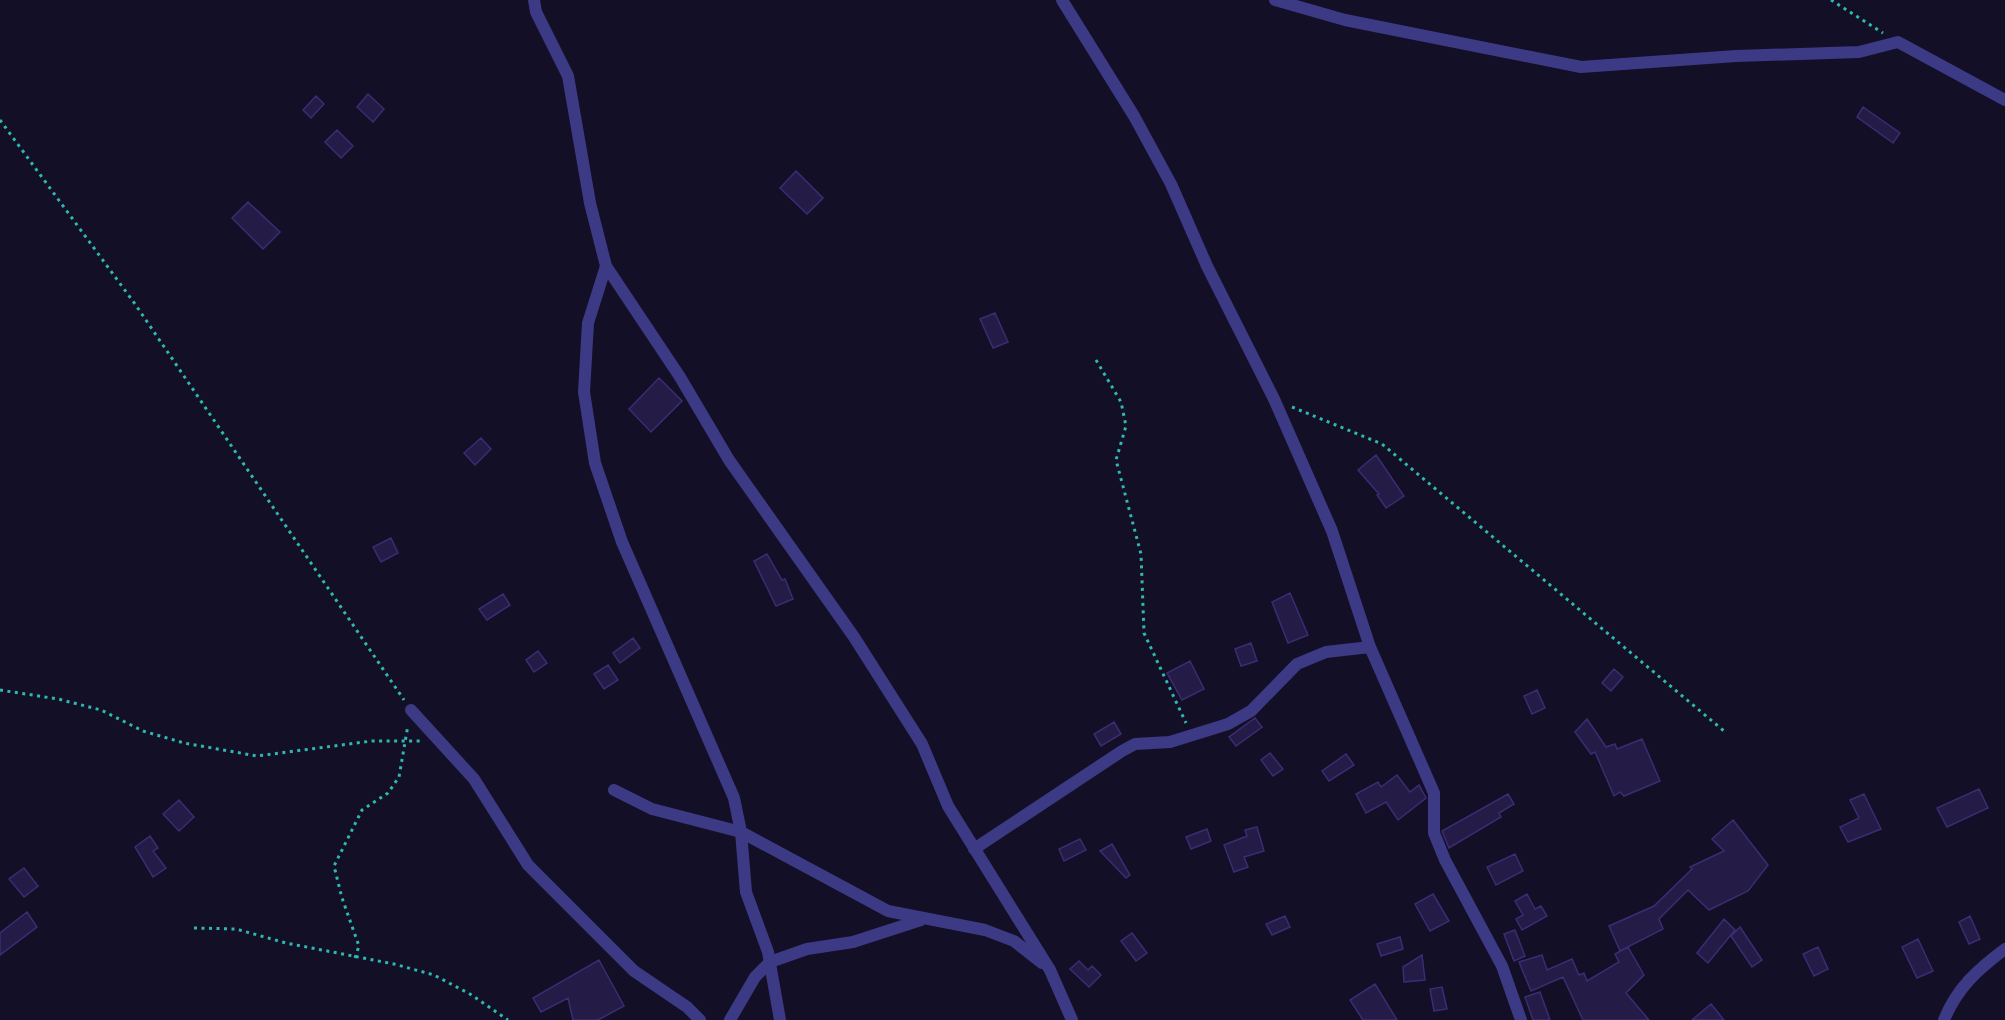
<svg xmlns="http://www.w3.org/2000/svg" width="2005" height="1020" viewBox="0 0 2005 1020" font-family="'Titillium Web',sans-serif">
  <rect width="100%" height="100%" fill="#130f26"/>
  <path fill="#241b47" stroke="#3b2d73" stroke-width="1.5" d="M368,94L384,109L373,122L357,107Z
    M316,96L324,104L311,118L303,110Z
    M1863,107L1900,133L1893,143L1857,117Z
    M337,130L353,146L341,158L325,142Z
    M796,171L823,198L807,214L780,188Z
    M248,202L280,232L263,249L232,218Z
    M995,313L1008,342L993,348L980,319Z
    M659,378L682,401L651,432L629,409Z
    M481,438L491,449L475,465L464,453Z
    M1376,455L1404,496L1386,508L1377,495L1379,494L1358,470Z
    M391,538L398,553L381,562L373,547Z
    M767,554L782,580L785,579L793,599L776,606L754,561Z
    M1290,593L1308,635L1288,643L1272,602Z
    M503,594L510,605L487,620L479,609Z
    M633,638L640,648L620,663L613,653Z
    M1251,643L1257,661L1241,666L1235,649Z
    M538,651L547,663L534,672L526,660Z
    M1190,661L1204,689L1182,700L1167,673Z
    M608,665L618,680L604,689L594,674Z
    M1614,669L1623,677L1611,691L1602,683Z
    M1537,690L1545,708L1532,714L1524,696Z
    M1255,718L1262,727L1236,746L1229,737Z
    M1587,719L1606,747L1615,744L1617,749L1642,739L1660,781L1624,796L1620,792L1614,796L1595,752L1591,754L1575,732Z
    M1114,722L1121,734L1101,746L1094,734Z
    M1270,753L1283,769L1273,776L1261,760Z
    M1346,754L1354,765L1329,781L1322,771Z
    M1397,775L1410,792L1419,785L1426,798L1398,820L1386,802L1366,813L1356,794L1378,782L1381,787Z
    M1979,789L1988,808L1947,827L1937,808Z
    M1508,794L1514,804L1499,813L1501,817L1449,848L1442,831Z
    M1864,794L1881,829L1848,842L1840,827L1859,818L1850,800Z
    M179,800L194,817L179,831L163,814Z
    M1733,820L1768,865L1748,891L1709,910L1688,890L1659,919L1663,929L1620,951L1609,926L1654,906L1692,869L1690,867L1724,851L1712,839Z
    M1257,827L1264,851L1244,857L1248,867L1234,872L1224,845L1247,836L1245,830Z
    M1207,829L1211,841L1191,849L1186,837Z
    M150,836L158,848L153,851L166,868L153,877L135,847Z
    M1080,839L1086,850L1064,861L1059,849Z
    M1112,844L1130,875L1126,878L1100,851Z
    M1515,854L1523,871L1496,885L1487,867Z
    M24,868L38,886L24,897L9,879Z
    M1433,894L1449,921L1430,931L1415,904Z
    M1527,894L1535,909L1541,906L1547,916L1522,930L1516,919L1523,915L1515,901Z
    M27,912L37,927L0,955V933Z
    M1285,916L1290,927L1272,935L1266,924Z
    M1970,916L1980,939L1969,944L1959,922Z
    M1724,919L1735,930L1708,963L1697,953Z
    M1740,927L1762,960L1752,967L1731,936Z
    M1515,930L1525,956L1514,961L1504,934Z
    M1132,933L1147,953L1136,961L1121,941Z
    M1400,937L1403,949L1381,956L1377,944Z
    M1918,939L1933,971L1917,978L1902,947Z
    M1628,947L1644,975L1626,993L1649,1020H1583L1563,977L1531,991L1519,962L1542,955L1547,970L1572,959L1579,975L1584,973L1587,981L1619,962L1615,954Z
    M1818,947L1828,969L1814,976L1803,954Z
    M1422,955L1425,980L1404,982L1403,967Z
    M599,960L624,1006L598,1020H573L568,998L541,1012L533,998Z
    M1079,961L1088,970L1092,966L1101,975L1089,987L1070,969Z
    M1375,984L1397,1020H1363L1350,1000Z
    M1442,987L1447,1009L1434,1011L1430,989Z
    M1540,992L1550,1020H1533L1525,997Z
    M1711,1004L1724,1020H1692Z"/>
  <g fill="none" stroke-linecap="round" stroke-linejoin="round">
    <path stroke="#2fb8b0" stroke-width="3" stroke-dasharray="3 4.5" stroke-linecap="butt" d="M1831,0L1883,33
      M0,120L135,304L404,700
      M1096,360L1121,402L1126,426L1116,460L1141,554L1144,633L1186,723
      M1292,407L1382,444L1724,731
      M0,690L58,699L101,710L143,731L184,743L257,756L372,741H421
      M194,928L236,929L286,943L394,964L434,975L470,994L508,1020
      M355,958L359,946L342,898L334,866L362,810L388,793L399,777L408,725"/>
    <path stroke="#3d3a85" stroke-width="12" d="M534,0L536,12L568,76L590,203L606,266L588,323L584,392L595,463L622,542L734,798L741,832L746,892L768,952L780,1020
      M1062,0L1134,116L1171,184L1207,266L1274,399L1332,531L1370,647L1434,793V833L1445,860L1502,966L1521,1020
      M1275,0L1345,20L1581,67L1736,56L1859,52L1898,42L2005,100
      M606,266L680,377L729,460L854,637L922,744L948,806L1050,970L1072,1020
      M411,710L474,779L528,865L634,971L687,1007L700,1020
      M614,790L652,809L741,832L888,911L985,930L1014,941L1042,963
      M974,849L1122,751L1135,744L1170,742L1228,724L1251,711L1297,664L1326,652L1370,647
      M730,1020L755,977L770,962L807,949L853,942L921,920
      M1944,1020C1957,988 1977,970 2005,949"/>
  </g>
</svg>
